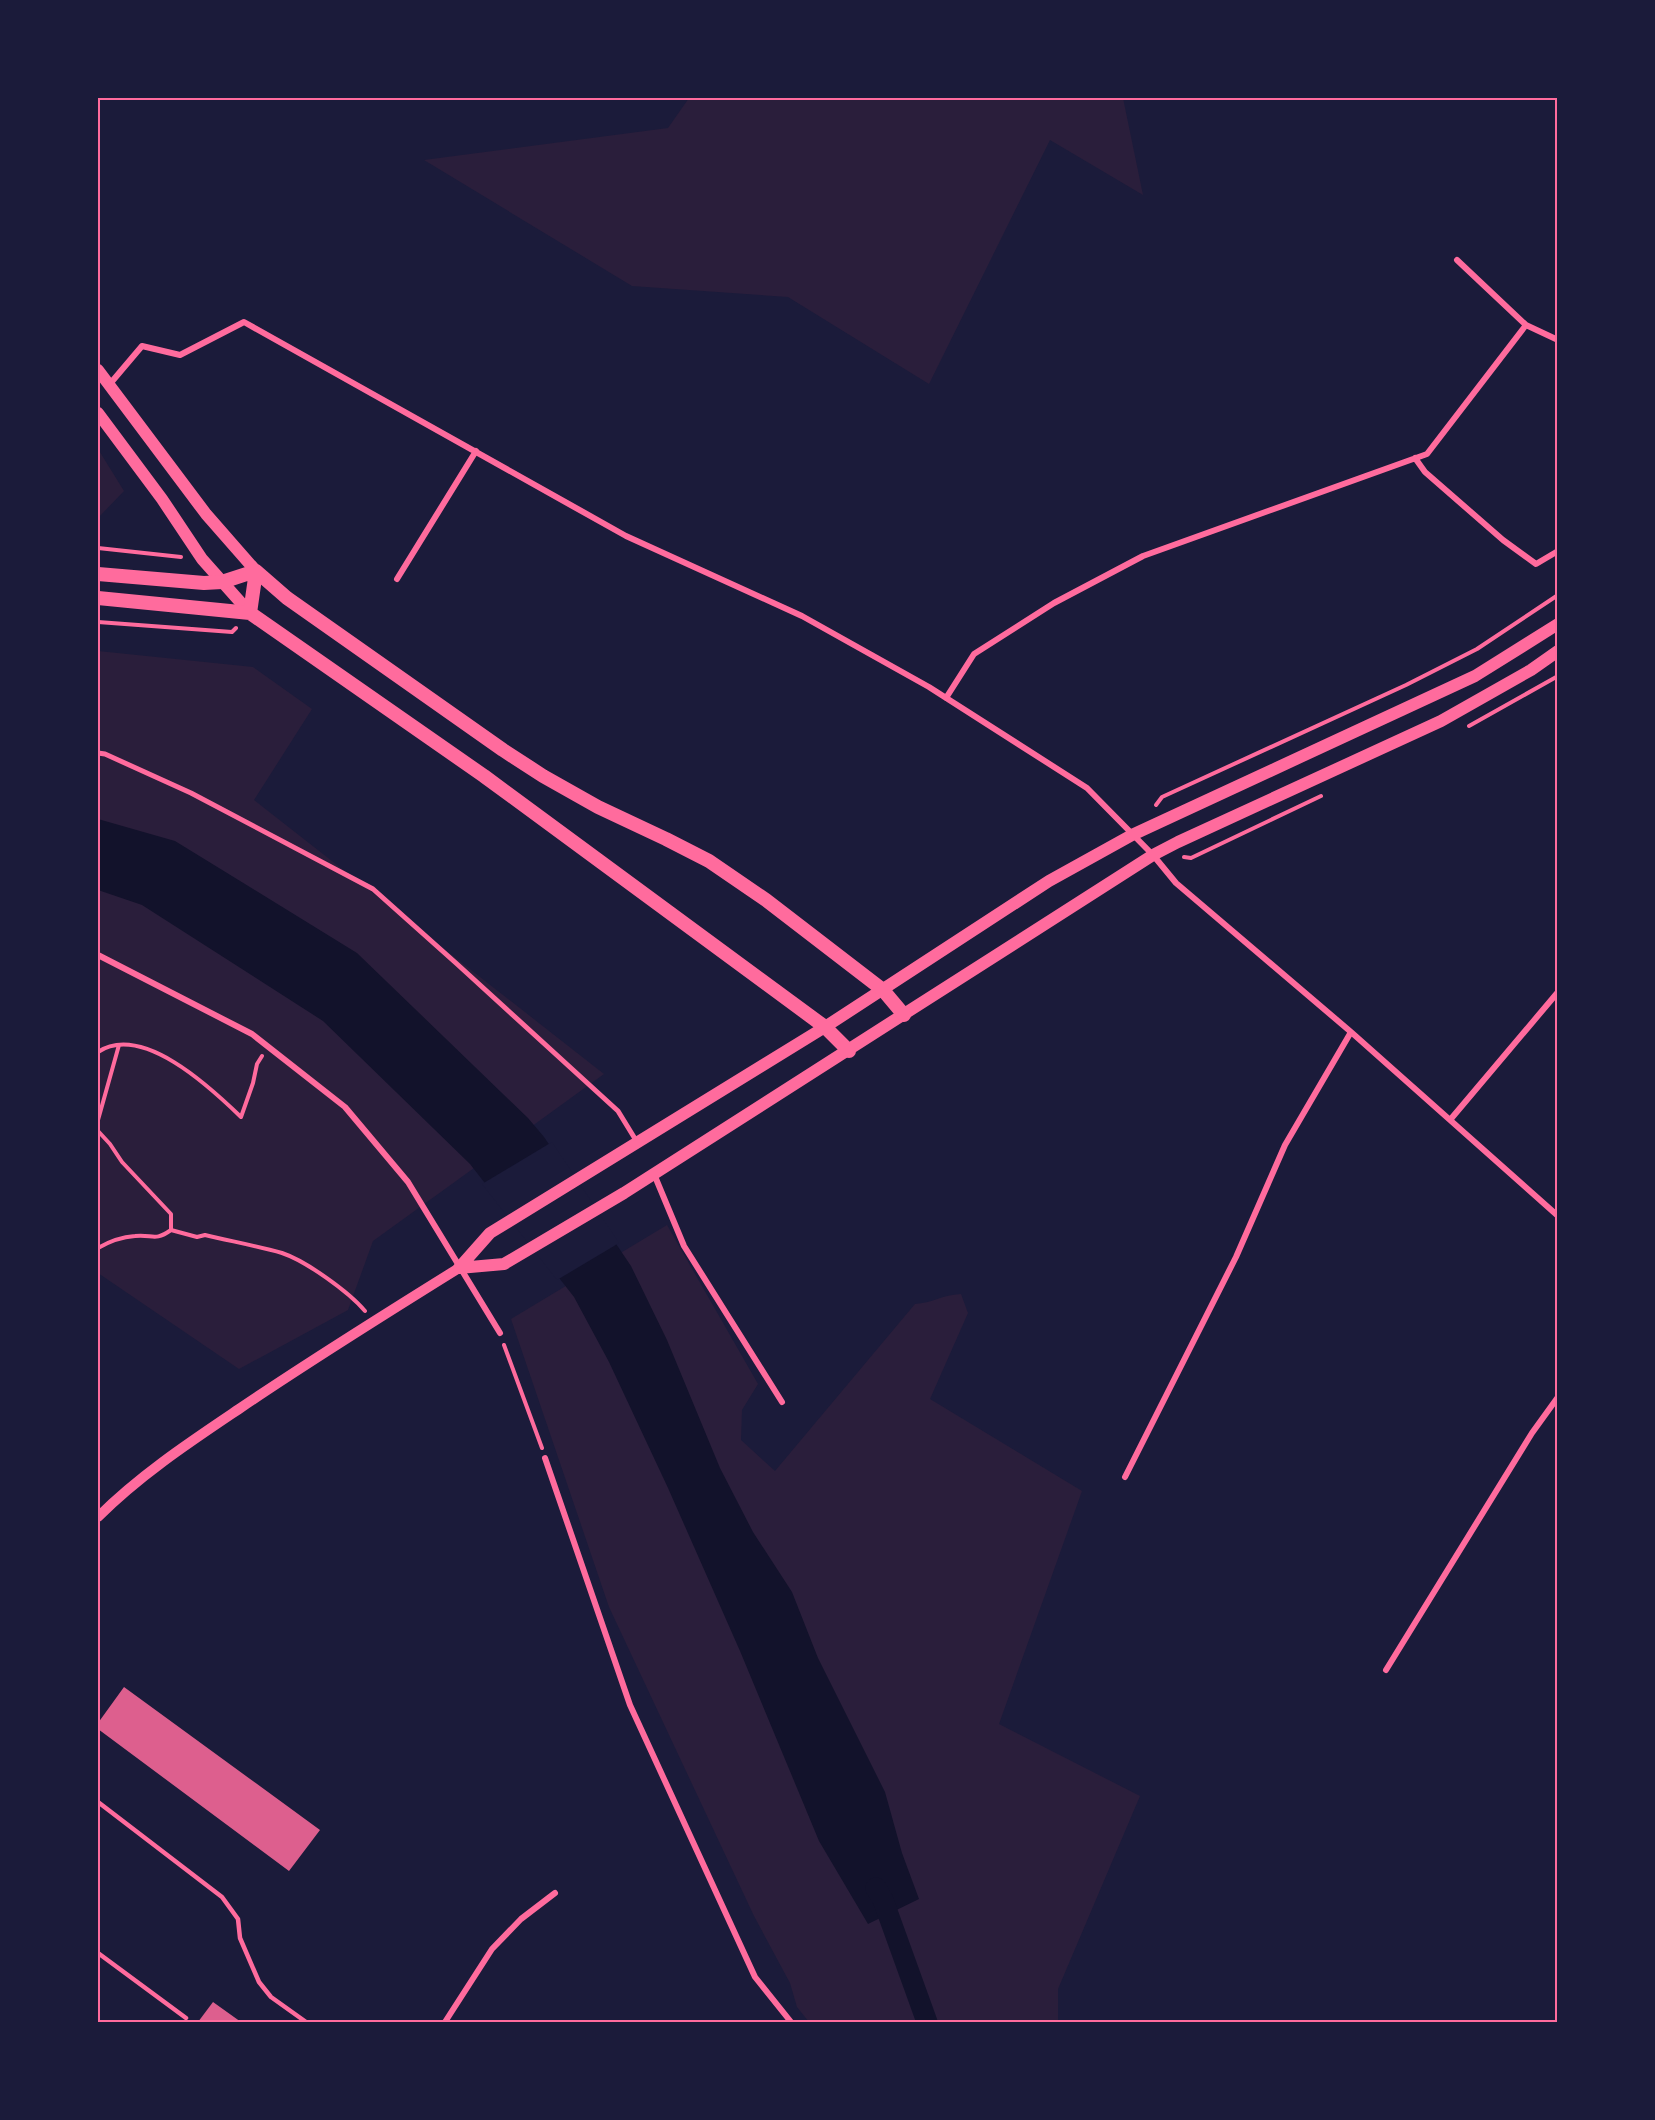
<svg xmlns="http://www.w3.org/2000/svg" width="1655" height="2120" viewBox="0 0 1655 2120" font-family="'Space Grotesk',sans-serif">
  <rect width="100%" height="100%" fill="#1b1b3a"/>
  <path fill="#2a1e3b" d="M689,98H1123L1143,195L1050,140L929,384L788,297L632,286L424,160L668,128Z
    M98,449L124,491L98,518Z
    M98,651L253,667L312,709L254,800L604,1074L373,1241L348,1310L239,1369L98,1273Z
    M667,1225L758,1384L742,1410L741,1440L775,1471L915,1304C932,1303 942,1295 961,1294L968,1313L930,1399L1082,1491L999,1724L1140,1796L1058,1989V2022H809L797,2007L790,1983L754,1916L609,1607L511,1319Z"/>
  <path fill="#12122b" d="M98,819L175,841L357,953L528,1118L544,1137L631,1266L667,1340L720,1468L753,1532L792,1592L818,1658L885,1792L902,1853L919,1899L868,1924L819,1841L740,1651L668,1488L609,1362L574,1297L470,1164L323,1021L142,905L98,890Z"/>
  <path fill="#1b1b3a" d="M552,1142L619,1243L557,1280L482,1184Z"/>
  <g fill="none" stroke-linecap="round" stroke-linejoin="round">
    <path stroke="#12122b" stroke-width="21" d="M876,1888L883,1900L927,2022"/>
  </g>
  <path fill="#dd5f8e" d="M124,1687L320,1830L289,1871L98,1729V1723Z
    M213,2002L241,2022H198Z"/>
  <g fill="none" stroke-linecap="round" stroke-linejoin="round">
    <path stroke="#ff6b9d" stroke-width="4" d="M98,548L181,557
      M98,622L232,632L236,628
      M1469,726L1558,676
      M1156,805L1162,797L1406,685L1477,649L1558,595
      M1184,857L1191,858L1321,796
      M98,1052C142,1023 210,1087 241,1117L253,1083L257,1064L262,1056
      M98,1120L119,1045
      M98,1131L110,1144L122,1162L171,1214V1230C154,1242 153,1234 135,1236C121,1237 110,1241 98,1248
      M171,1230L197,1237L205,1235C230,1241 257,1246 282,1253C306,1261 349,1292 365,1311
      M504,1345L542,1448"/>
    <path stroke="#ff6b9d" stroke-width="4.5" d="M98,1802L222,1897L238,1919L240,1938L259,1982L271,1997L306,2022
      M98,1953L186,2018"/>
    <path stroke="#ff6b9d" stroke-width="5" d="M98,753L105,754L191,793L373,889L457,964L618,1111L637,1142"/>
    <path stroke="#ff6b9d" stroke-width="6" d="M1526,325L1558,340
      M109,385L142,346L180,355L244,322L626,536L802,616L929,687L1087,788L1153,855L1176,883L1351,1032L1558,1216
      M1415,458L1425,472L1503,540L1536,564L1558,551
      M397,579L476,451
      M946,698L974,654L1054,603L1143,556L1427,454L1526,325L1457,260
      M98,955L252,1034L345,1107L408,1182L500,1333
      M1450,1120L1558,992
      M654,1174L684,1246L782,1402
      M545,1458L630,1705L755,1977L791,2022
      M1125,1477L1236,1257L1285,1145L1351,1032
      M1386,1670L1532,1433L1558,1397
      M445,2022L492,1949L521,1919L555,1893"/>
    <path stroke="#ff6b9d" stroke-width="10" d="M98,1517C140,1475 190,1442 239,1409C311,1360 385,1314 459,1268"/>
    <path stroke="#ff6b9d" stroke-width="12" d="M98,370L206,514L256,571
      M98,413L162,499L202,559L250,613
      M459,1268L490,1233L825,1027L1049,881L1132,835L1475,676L1558,624
      M459,1268L504,1264L624,1193L1153,855L1178,842L1441,721L1531,670L1558,651"/>
    <path stroke="#ff6b9d" stroke-width="14" d="M256,571L287,598L503,750L543,776L598,807L666,839L709,861L766,900L883,990L904,1015
      M98,574L204,583L222,582L256,571
      M98,598L250,613L256,571
      M250,613L484,776L825,1027L849,1051"/>
  </g>
  <rect width="1655" height="2120" fill="none" stroke="#1b1b3a" stroke-width="198"/>
  <rect x="99" y="99" width="1457" height="1922" fill="none" stroke="#ff6b9d" stroke-width="2"/>
</svg>
